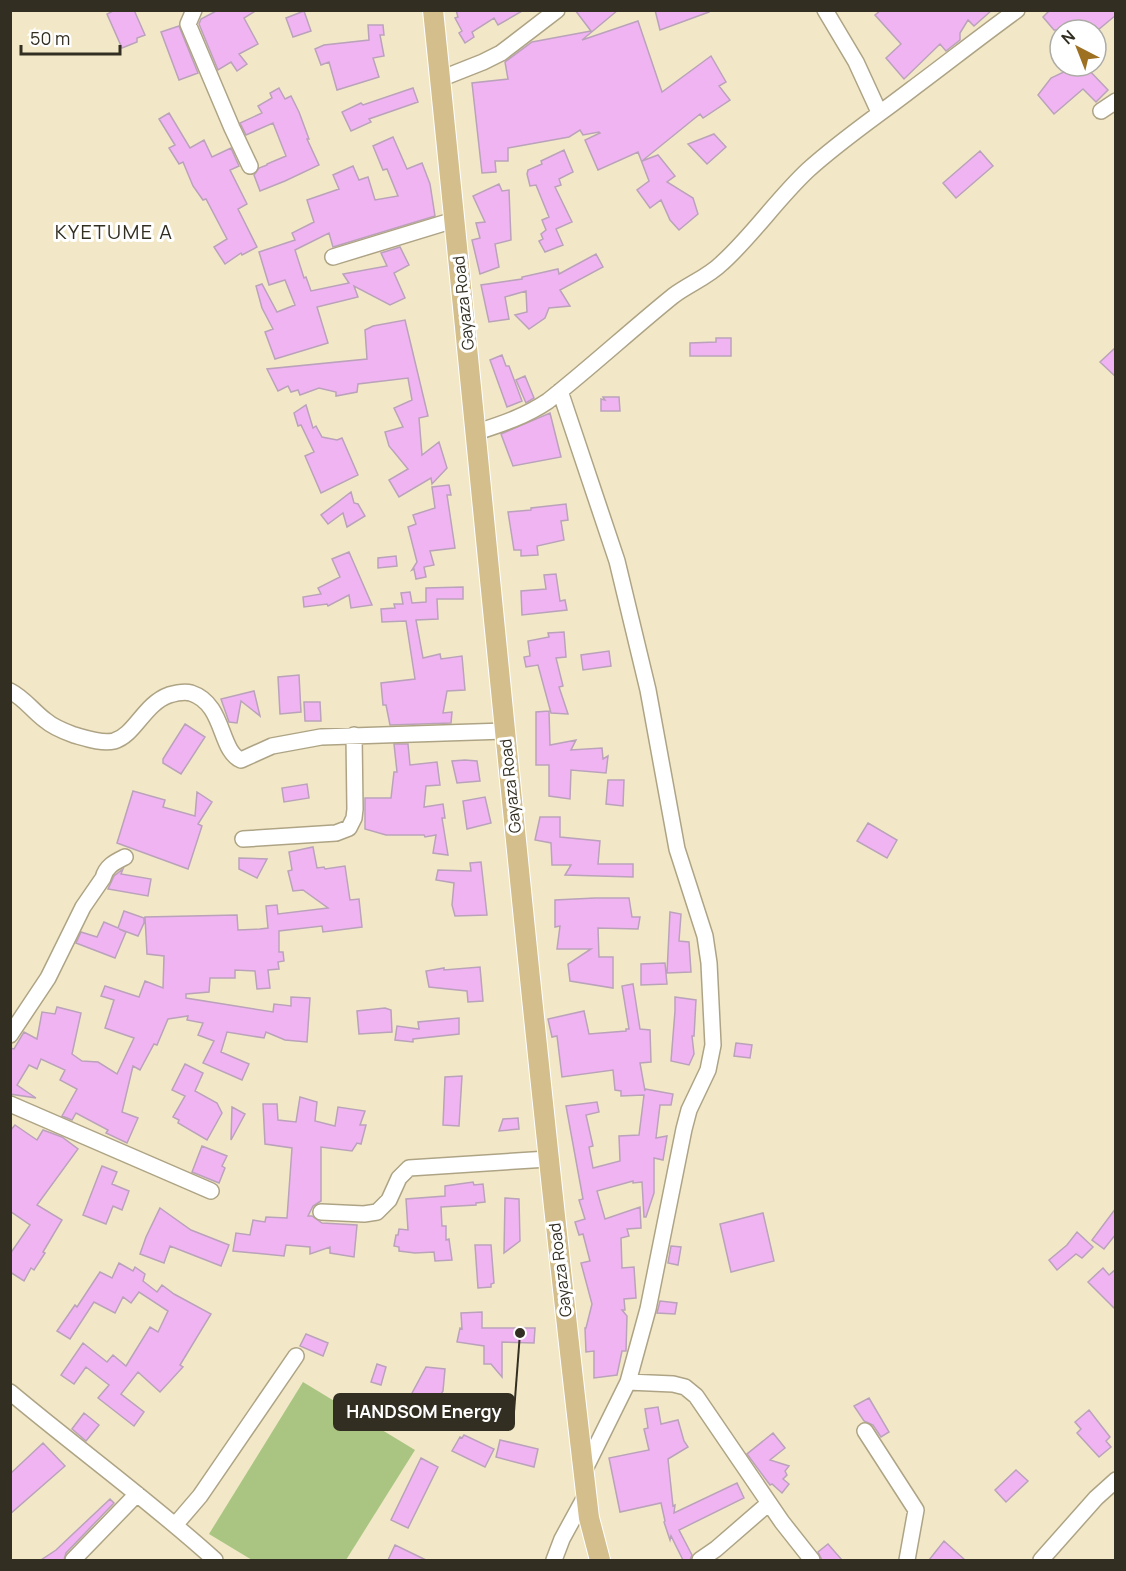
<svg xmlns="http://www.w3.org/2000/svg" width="1126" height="1571" viewBox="0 0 1126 1571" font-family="Manrope,sans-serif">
  <rect width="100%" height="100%" fill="#f2e8c8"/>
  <path fill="#aac582" d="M303,1382L415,1450L346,1560H252L209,1534Z"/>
  <path fill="#f1b4f3" stroke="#baa2ba" stroke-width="1.5" d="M115,10H134L145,35L137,38V42L122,48L107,14Z
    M218,10H257L244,18L258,44L239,54L247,64L237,71L231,62L218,70L199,24L201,19Z
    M456,10H524L498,25L494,18L472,32L474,37L465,43L459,33L462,31L455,18L458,17Z
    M575,10H618L582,40L638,21L662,92L711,56L726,82L719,86L730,100L703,118L700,114L642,161L658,155L675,176L667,182L693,198L698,214L679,230L670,220L661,200L650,208L637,190L649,181L638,152L598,170L585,140L600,133L599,132L583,135L580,130L569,137L508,148V161H495L496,172L482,173L472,83L508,79L505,62L532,42L591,31Z
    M655,10H708L709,12L660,30Z
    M881,10H992L974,26L968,20L960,33V40L946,51L940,44L904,79L886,58L901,44L875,15Z
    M1050,10H1116V15L1098,30H1054L1043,17Z
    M304,11L311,31L293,37L286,18Z
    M368,25H383L384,35H380L384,56L373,58L379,77L337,90L329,62L321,65L315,49L324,45L369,40Z
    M179,26L198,73L179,80L161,32Z
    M1062,66H1085L1108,90L1096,102L1083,89L1054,114L1038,95L1051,78L1066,71Z
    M279,88L285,99L291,96L299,112L309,139H307L319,165L285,181L260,191L254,175L259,168L267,165V164L286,156L273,123L246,135L240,123L262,113L258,106L272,98L270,93Z
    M413,88L418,102L369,119L371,122L351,131L342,112L361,103L363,105Z
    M169,113L190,148L204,140L212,157L231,148L239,166L230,170L247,204L238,209L257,247L242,255L241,253L225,264L214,247L227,239L206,199L203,200L193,186L183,162L179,164L169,148L175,145L159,119Z
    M714,134L726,147L707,164L688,144Z
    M393,137L407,169L422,163L430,184L435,216L333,247L329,233L295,250L304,278L306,277L311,291L349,283L343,274L387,266L381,253L400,247L409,265L394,273L405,298L390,305L354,286L358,297L317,307L328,343L275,359L265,332L273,329L262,308L256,286L262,284L277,312L295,305L285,280L269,285L259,252L295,240L292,233L314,222L307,200L339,189L333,175L353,166L359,180L368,177L375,200L398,196L387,169L383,170L373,146Z
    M564,150L573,172L559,179L561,185L555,187L572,222L556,229L563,245L545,252L539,241L543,239L541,234L546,230L542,220L549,217L536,185L530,186L527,174L528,170L542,164L541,161Z
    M980,151L993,166L956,198L943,183Z
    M499,184L502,191L509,190L511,240L495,244L499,267L480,274L472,240L480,238L476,223L485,222L473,196Z
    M596,254L603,267L560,290L570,306L549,308L545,318L529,329L515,315L527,312L526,291L505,297L509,319L489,322L481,285L522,279V277L558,269L559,274Z
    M405,320L428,416L419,418L422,455L439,442L447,468L432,484L431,478L399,497L389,480L408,469L389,446L385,432L403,427L394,408L412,400L408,378L358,384L357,392L336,396V392L319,388L300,395L298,390L291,392L288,386L278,391L267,369L367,359L365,330L373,326Z
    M716,338H731V356H690V343L716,342Z
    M1116,347V377L1100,362Z
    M502,355L506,366H509L522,401L507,407L490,360Z
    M525,376L534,398L526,403L516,380Z
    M603,397H619L620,411H601V399L605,400Z
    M306,405L313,428L316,426L322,437L337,440L342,438L358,475L321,493L305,456L314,452L301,425L298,426L294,413Z
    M550,413L561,457L513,466L501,434Z
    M449,485L451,495H447L455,548L430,551L434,565L424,567L426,577L416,579L414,569L412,570L417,562L408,527L416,524L413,515L435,508L432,487Z
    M351,492L354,503L358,504L365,516L347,527L343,513L328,524L321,515Z
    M566,504L568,520L561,521L564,540L537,546L538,555L521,556V550H514L508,512L531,510V508Z
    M349,552L372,605L351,608L349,595L328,606L327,604L304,607L303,597L321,594L318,588L340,577L332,559Z
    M396,556L397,566L378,568V558Z
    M556,574L560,601L565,600L567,610L522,615L521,591L546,589L544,575Z
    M463,587V599H437L438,619L416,620L423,658L440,654L441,659L462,656L465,690L447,691L443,713L452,712L451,723L390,725L386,705H383L381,683L415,679L406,621L382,622L381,609L395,608L394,604H403L401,593L410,592L412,603L426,602V588Z
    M564,632L566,657L556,658L563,686L559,687L568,714L551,713L538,665L526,667L524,657L530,656L528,641L549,637L548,633Z
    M609,651L611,666L583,670L581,655Z
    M299,675L301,712L280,714L278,677Z
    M254,691L260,716L241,701L237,723L229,722L221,699Z
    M304,702H320L321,721H305Z
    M549,711L550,745L576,740L571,750L602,748L603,759L608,756L606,773L571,770L570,799L549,796V765H536V712Z
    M185,724L205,737L181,774L163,763V759Z
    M394,744H408L410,765L437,762L440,785L426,786L424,807L443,804L445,818H442L448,855L433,853L436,835L425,837L424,835H386L365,829V798H391L394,772H397Z
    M465,760L477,761L480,781L457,783L452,761Z
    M608,780H624L623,806L606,804Z
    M307,784L309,798L284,802L282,788Z
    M133,791L165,800L163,807L195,816L197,792L212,802L198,824L202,826L188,869L117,843Z
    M485,797L491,823L467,829L463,801Z
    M540,817H560V837L600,841L598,864H633V877L565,875L571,865H552L551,843L535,840Z
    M868,823L897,840L887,858L857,841Z
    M313,847L317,868L324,867L325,869L345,866L350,900L359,899L362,927L323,932L322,926L279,931V952H283L284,961L278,962L279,969L268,970L270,988L257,989L255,971L235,970V978H210L209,992L186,994V998L273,1012L274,1004L291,1006V997L310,998L307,1042L285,1040L266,1032L264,1038L227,1032L221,1052L249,1064L242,1080L203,1063L214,1041L198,1035L203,1023L187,1020L188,1016L168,1019L157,1045L154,1044L140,1070L133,1066L122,1112L138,1118L127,1143L106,1133L108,1130L76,1113L72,1120L62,1116L77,1089L60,1080L65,1070L41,1059L37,1069L29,1065L17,1085L36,1098L10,1094V1048L14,1049L24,1032L37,1039L42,1012L55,1014L57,1007L81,1013L72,1054L82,1061L98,1062L117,1074L134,1038L105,1028L114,1000L101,996L105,986L139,997L145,981L163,988L164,956L147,954L145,917L237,915L238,930L260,929L268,928L266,906L277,905L278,914L328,908L303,890L293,891L288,871L292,870L289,852Z
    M239,858L267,859L257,878L239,869Z
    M481,862L487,915L455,916L452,905L454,883L436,880L438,870L471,871L470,863Z
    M123,869L121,874L151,879L148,896L108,889L114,876Z
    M595,898H629L632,917H640L638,929L598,928L599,957H613V988L570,981L568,964L591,949H557L560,926L555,927V900Z
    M124,911L144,918V923L138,936L119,929L126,932L115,958L76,943L81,932L97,937L104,922L118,928Z
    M670,912L681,914L679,941L689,942L691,972L667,973Z
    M665,963L667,984L641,985V964Z
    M480,967L483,1001L468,1002L467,991L429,987L426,971L444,968V970Z
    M633,984L640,1029L650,1030L651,1062L640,1063L645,1091V1089L673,1094L671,1105H660L656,1138L667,1136L663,1160L654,1158V1193L646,1217H644L642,1182L633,1183V1181L597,1191L605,1219L640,1207L641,1228L627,1229L629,1236L621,1238L622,1268L634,1267L636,1298L624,1299L625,1310H622L627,1316L626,1351H622L617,1375L594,1378V1351L586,1352L585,1328H586L592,1304L581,1263L590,1261L583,1234L579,1235L575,1222L585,1219L579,1200L583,1199L566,1106L597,1102L599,1112L586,1115L593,1146L589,1147L593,1168L620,1161L619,1136L639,1135L644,1095L621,1096V1091L615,1090L613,1070L562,1077L557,1036L552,1037L548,1019L584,1011L589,1034L626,1031V1029H629L622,986Z
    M675,997L696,1000L694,1036H692L694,1054L689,1065L671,1061L675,1011Z
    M385,1008L391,1010L392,1032L359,1034L357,1011Z
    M459,1018V1034L413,1039V1042L395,1040L397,1026L419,1029L418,1022Z
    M736,1043L752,1045L750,1058L734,1056Z
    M185,1064L203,1073L195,1091L217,1103L222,1113L207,1140L178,1123L179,1120L173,1117L185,1096L172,1090Z
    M462,1076L459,1126L443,1125L445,1077Z
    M300,1097L317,1102L315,1121L335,1126L338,1107L365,1111L360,1125H366L361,1144L357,1143L352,1151L321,1147V1201L313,1206L308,1216H312L322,1223L357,1225L354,1257L330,1253V1247L310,1254V1247L286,1245L284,1256L233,1251L236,1233L250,1235L253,1220L265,1222L266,1217L287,1218L292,1148L265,1144L263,1104H277L278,1120L296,1122Z
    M232,1107L245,1114L231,1140Z
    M518,1118L519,1129L499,1131L503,1119Z
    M15,1125L37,1140L43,1130L62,1137L78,1149L37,1205L62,1220L43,1252L45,1253L34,1270L31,1268L24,1281L10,1272V1254L30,1225L10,1211V1131Z
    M202,1146L227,1156L222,1166L225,1168L219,1183L192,1172Z
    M102,1166L117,1172L112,1184L129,1191L122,1210L113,1206L106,1224L83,1215Z
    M473,1182L474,1185L483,1184L485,1202L476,1203V1205L441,1207L442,1226H446V1240L449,1239L452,1260L435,1261L434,1252L415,1253L399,1251V1247L394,1246L396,1235H398L399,1229L408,1230L406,1199L445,1196V1186Z
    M505,1198L519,1199L520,1241L504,1253Z
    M160,1208L191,1230L229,1245L221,1266L170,1246L164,1263L140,1254L146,1237Z
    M1116,1208V1234L1104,1249L1092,1240Z
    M763,1213L774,1261L731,1272L720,1224Z
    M1077,1232L1093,1247L1082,1258L1076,1254L1057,1270L1049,1260L1067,1245Z
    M475,1245H491L494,1283L491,1284V1287L478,1288Z
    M671,1246L681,1247L678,1265L668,1263Z
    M119,1263L133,1271L135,1267L145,1274L143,1281L157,1292L162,1285L174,1294L211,1314L180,1365L183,1367L160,1392L138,1372L121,1394L144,1412L134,1426L98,1398L109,1385L86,1367L74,1384L61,1375L83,1343L107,1362L113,1355L126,1366L150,1327L158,1332L168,1311L139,1292L131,1303L123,1297L115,1313L94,1302L70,1339L57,1331L75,1305L77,1307L100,1272L112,1278Z
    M1103,1268L1109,1275L1116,1269V1310L1088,1282Z
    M660,1301L677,1303L675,1314L657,1313Z
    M482,1312V1328H535L534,1343L502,1342V1377L491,1364H484V1346L457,1342L460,1328L462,1329L461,1313Z
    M306,1334L328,1343L323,1356L300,1346Z
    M377,1364L386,1367L381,1385L371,1382Z
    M426,1367L445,1369L443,1391L436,1402L426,1401L424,1404L410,1397Z
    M869,1398L889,1432L881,1437L873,1425L864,1421L854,1406Z
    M658,1407L661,1424L678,1420L684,1441L688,1447L668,1459L673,1506L675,1505L674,1513L737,1483L744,1498L679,1530L692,1555L690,1560H683L671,1536L670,1540L664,1522L665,1521L661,1503L620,1512L609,1458L649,1450L644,1429L648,1428L645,1409Z
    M1089,1410L1110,1437L1106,1441L1111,1447L1099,1457L1077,1433L1081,1429L1075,1422Z
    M84,1413L99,1425L86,1441L72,1429Z
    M773,1433L785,1448L770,1460L789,1466L785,1471L787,1475L783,1479L789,1484L782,1493L772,1484L770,1485L747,1454Z
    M464,1435L494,1449L485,1467L452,1451L460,1437L462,1438Z
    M500,1440L538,1449L534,1467L496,1457Z
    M43,1443L65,1466L10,1514V1474Z
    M421,1458L438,1467L408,1528L391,1520Z
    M1016,1470L1028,1481L1006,1502L995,1490Z
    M110,1499L114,1503L66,1553L64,1560H41L56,1550Z
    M944,1541L965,1560H929Z
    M828,1544L842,1560H822L818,1552Z
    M395,1545L426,1560H388Z"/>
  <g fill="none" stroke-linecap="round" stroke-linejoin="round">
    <g stroke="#aea485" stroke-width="18">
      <path id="minor" d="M194,10L188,24L232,128L250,166
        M825,10L856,62L879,112
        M440,79L483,62L501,53L557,10
        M1101,111L1116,101
        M333,257L454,220
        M560,391L617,561L648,690L677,849L705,936L709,963L713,1045L708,1070L689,1110L684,1129L648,1309L628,1382L585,1469
        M477,432C502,424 526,416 548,401C591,367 631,330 673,296C689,284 708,277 722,263C753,235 777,199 808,170C841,140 877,116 912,89C947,63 981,36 1017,10
        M10,691C24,698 33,711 45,720C53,727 63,731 74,735C85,738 102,744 114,741C135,735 144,704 169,695C176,693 184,691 191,693C225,704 219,751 241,760L272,746L321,737L505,731
        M243,839L336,833L349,828L354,818L355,809L354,735
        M10,1035L48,978L83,907L103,878C106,866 115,862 125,857
        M10,1104L211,1191
        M321,1212L364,1214L377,1212L389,1200L399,1178L409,1168L548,1159
        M628,1382L673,1384L685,1387L696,1396L782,1522L812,1560
        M10,1392C78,1449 150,1501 215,1560
        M865,1431L916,1510L907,1560
        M176,1524L200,1496L296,1356
        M73,1560L137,1494
        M554,1560L562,1539L586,1495
        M700,1560L716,1549L769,1503
        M1041,1560L1096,1498L1116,1480"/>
    </g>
    <g stroke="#fff" stroke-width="22">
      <path id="major" d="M433,10C485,513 530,1017 589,1518L600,1560"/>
    </g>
    <use href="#minor" stroke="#fff" stroke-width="15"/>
    <use href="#major" stroke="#d4be8c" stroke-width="20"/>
  </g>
  <g text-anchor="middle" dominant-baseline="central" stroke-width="6" stroke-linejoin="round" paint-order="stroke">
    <g font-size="16" fill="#322e21" stroke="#fff">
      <text transform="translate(463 303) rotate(-96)">Gayaza Road</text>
      <text transform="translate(510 786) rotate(-96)">Gayaza Road</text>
      <text transform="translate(560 1270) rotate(-97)">Gayaza Road</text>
    </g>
    <g font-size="20" letter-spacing="1.5" fill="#322e21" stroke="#fff">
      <text x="114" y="231">KYETUME A</text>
    </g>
  </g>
  <path fill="none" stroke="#322e21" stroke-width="2" d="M520 1333L514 1412"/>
  <circle fill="#322e21" stroke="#fff" stroke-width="2" cx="520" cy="1333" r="6"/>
  <rect fill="#322e21" stroke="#322e21" stroke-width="2" x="334" y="1394" width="180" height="36" rx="6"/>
  <g font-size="18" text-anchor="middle" font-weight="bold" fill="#fff">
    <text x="424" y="1418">HANDSOM Energy</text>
  </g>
  <rect width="1126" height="1571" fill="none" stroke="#322e21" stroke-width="24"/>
  <g transform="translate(1078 48) rotate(318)"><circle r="28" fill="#ffffff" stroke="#adaba6" stroke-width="1.5"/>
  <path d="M0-4.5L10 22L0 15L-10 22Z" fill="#9e7122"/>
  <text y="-9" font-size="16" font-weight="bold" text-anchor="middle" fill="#322e21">N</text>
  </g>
  <path d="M21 45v9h99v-9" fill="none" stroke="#322e21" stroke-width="3"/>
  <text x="30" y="45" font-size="18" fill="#322e21" stroke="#ffffff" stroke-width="4.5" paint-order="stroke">50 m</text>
</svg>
